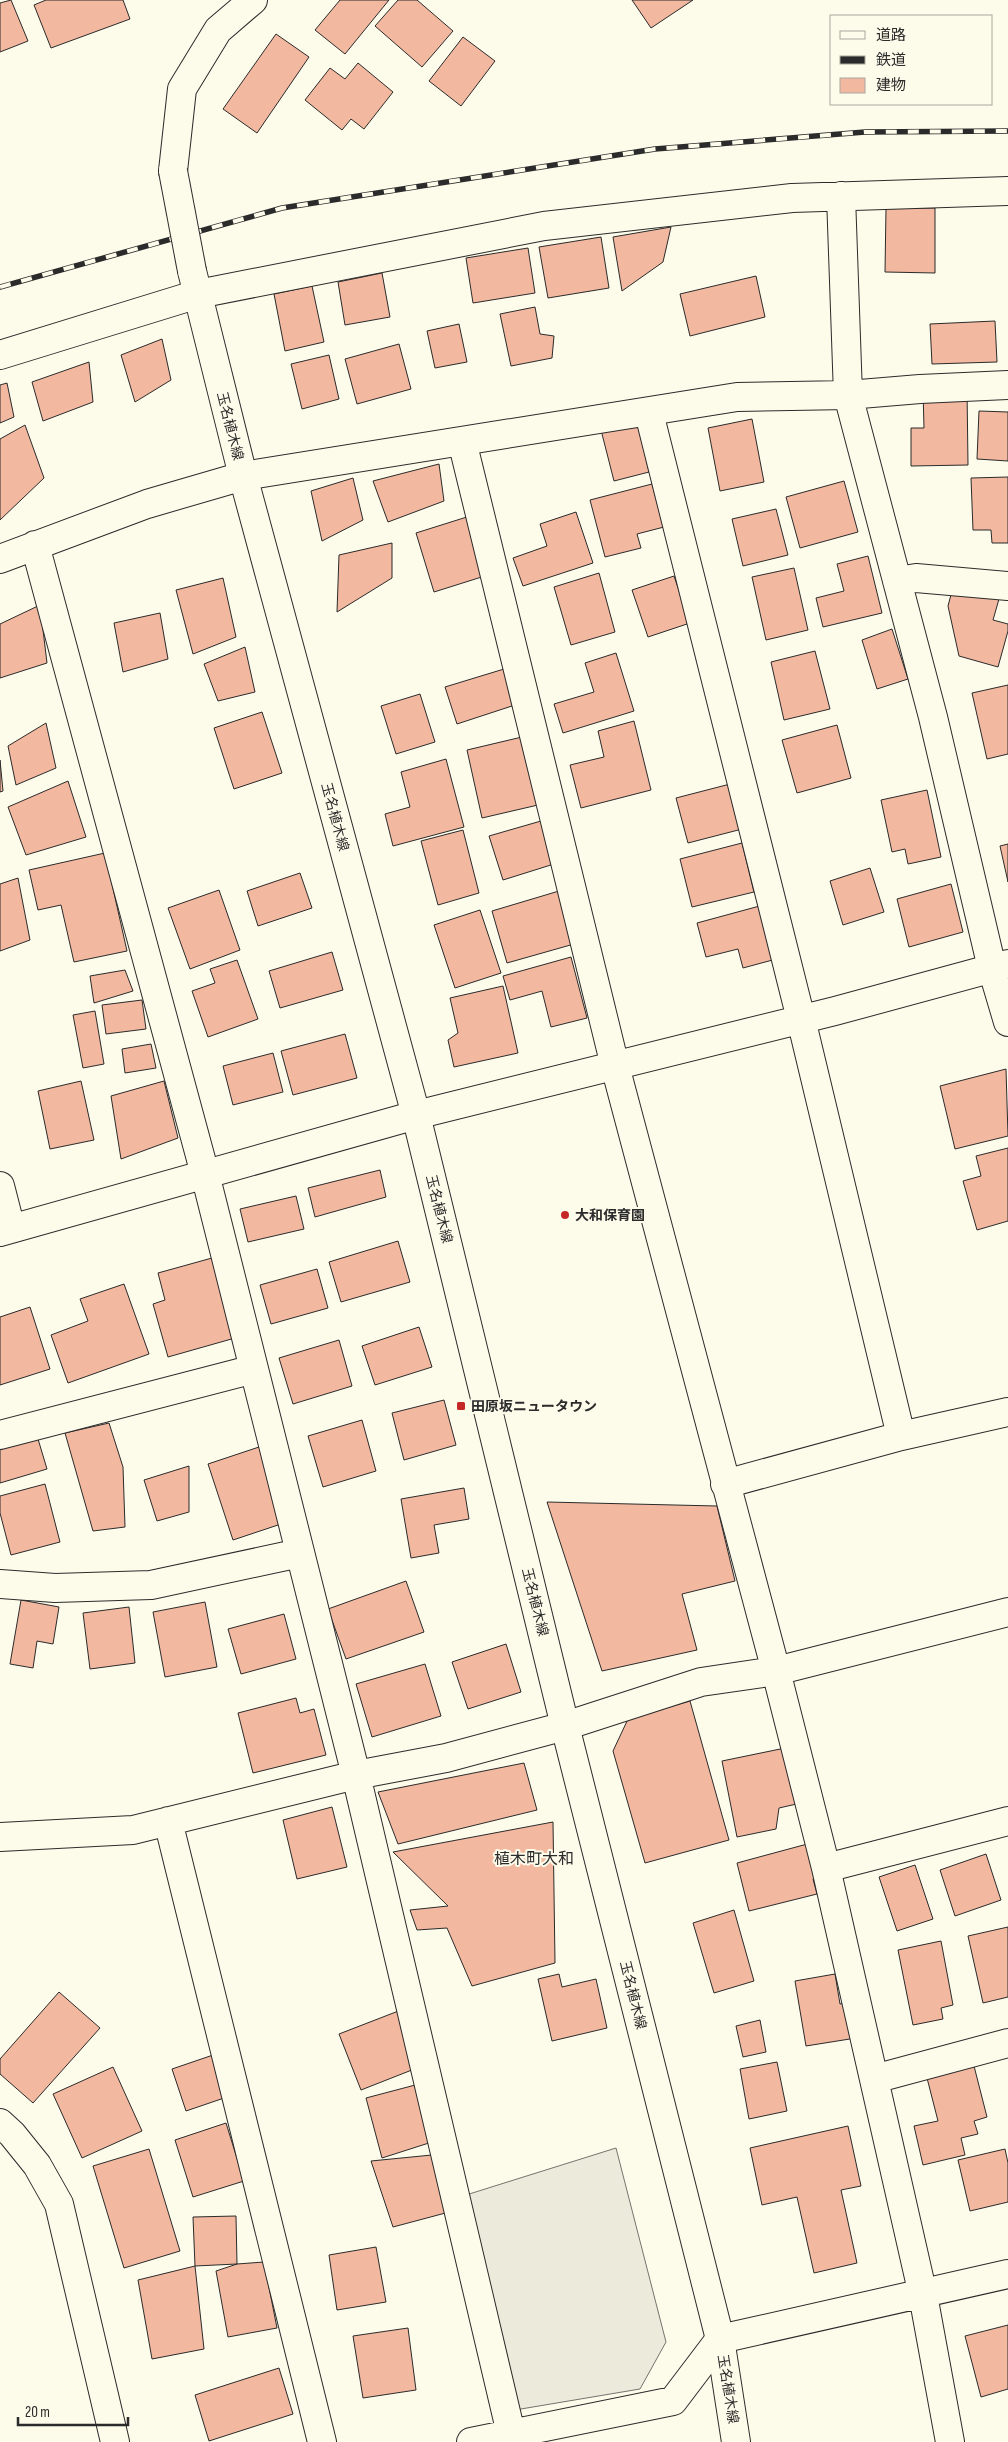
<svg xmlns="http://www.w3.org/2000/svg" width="1008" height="2442" viewBox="0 0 1008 2442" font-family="'Sofia Sans Condensed','Noto Sans JP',sans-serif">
  <rect width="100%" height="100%" fill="#fdfbea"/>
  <path fill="#eceadb" stroke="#74746e" d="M616,2148L666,2342L640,2389L509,2411L466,2195Z"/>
  <path fill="#f2b8a0" stroke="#2b2b2b" d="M11,0L28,41L0,52V3Z
    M46,0H123L130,19L51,48L34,5Z
    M340,0H389L345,54L315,30Z
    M398,0H417L453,31L422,67L375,26Z
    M632,0H693L651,28Z
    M276,34L309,57L257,133L223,109Z
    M463,37L495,61L461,106L429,81Z
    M358,63L393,92L364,129L351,119L342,130L305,100L330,68L345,79Z
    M886,208H935V273L885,272Z
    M671,227L663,262L622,291L613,237Z
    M601,237L609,288L548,298L539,247Z
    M528,248L535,293L473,303L466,258Z
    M382,273L390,317L345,325L338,282Z
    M756,276L765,317L690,336L680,294Z
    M312,286L324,342L285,351L274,294Z
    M535,307L540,334L554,336L552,358L511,366L500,314Z
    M995,321L997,362L932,364L930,324Z
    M459,324L467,362L435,368L427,331Z
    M162,339L171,380L135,402L121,355Z
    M399,344L411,389L357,404L345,359Z
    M329,355L339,399L302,409L291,364Z
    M89,362L93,402L43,421L32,382Z
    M7,383L14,417L0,423V385Z
    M967,389L968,465L911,466V428H924L923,391Z
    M979,411L1008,412V461L977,459Z
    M752,419L764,482L720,491L708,428Z
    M638,421L649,472L614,481L601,430Z
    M25,425L44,478L0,520V439Z
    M439,464L444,501L388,522L373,481Z
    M1008,477V543H992L991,530H973L971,478Z
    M353,478L363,520L322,541L311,491Z
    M844,481L858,532L800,548L786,497Z
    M652,484L664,527L637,534L641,548L605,557L590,500Z
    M776,509L788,555L743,566L732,519Z
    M576,512L593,563L523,586L513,558L547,546L540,524Z
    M470,516L488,575L434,592L416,533Z
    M392,543V578L337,612L339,555Z
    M868,556L882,613L823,627L816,598L844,591L837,564Z
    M794,568L808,630L766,640L752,577Z
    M599,573L615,632L571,645L554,587Z
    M674,576L690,623L648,637L632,590Z
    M223,578L236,637L193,654L176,590Z
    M953,587L999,599L993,620L1008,624V631L998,667L959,656L948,606Z
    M40,605L47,663L0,678V624Z
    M160,613L168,659L123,672L114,623Z
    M892,629L908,679L877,689L862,640Z
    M245,647L255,692L218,701L204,664Z
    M815,651L830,709L784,720L771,662Z
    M616,653L634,711L563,733L554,704L594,692L585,663Z
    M504,669L515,705L457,724L445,687Z
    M1008,685V754L987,759L972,693Z
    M420,694L435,742L396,754L381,706Z
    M262,712L282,773L234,789L214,728Z
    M634,721L651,790L581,808L570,765L604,757L598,731Z
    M46,723L56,768L16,785L8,746Z
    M837,725L851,778L797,793L782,740Z
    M522,737L538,805L482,818L467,750Z
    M446,759L464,827L393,846L385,814L410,807L401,772Z
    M0,760L3,791L0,792Z
    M68,781L86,837L26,855L8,807Z
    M734,783L746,828L688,843L676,798Z
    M927,790L941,857L908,864L905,849L892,852L881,800Z
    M541,821L554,864L503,880L489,836Z
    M463,830L479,893L438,905L421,841Z
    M742,843L754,892L692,907L680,859Z
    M1008,844V882L1000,846Z
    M105,853L127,951L74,962L61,905L38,910L29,870Z
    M870,868L884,912L843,925L830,881Z
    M300,873L312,908L258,926L247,891Z
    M18,878L30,940L0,951V884Z
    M951,884L963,932L909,947L897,899Z
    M219,890L240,950L190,969L168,908Z
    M559,891L574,944L507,963L492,911Z
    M767,904L780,958L743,968L738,949L706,957L697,923Z
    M480,910L501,973L455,988L434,925Z
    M332,952L343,990L280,1008L269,971Z
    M571,957L587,1018L551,1027L542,991L510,1000L503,976Z
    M237,960L258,1019L208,1037L192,991L215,983L210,969Z
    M125,970L133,991L94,1003L90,976Z
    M503,986L518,1053L454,1067L448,1040L458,1033L450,998Z
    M142,1000L146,1029L106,1034L102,1005Z
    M95,1011L104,1064L83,1068L73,1015Z
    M345,1034L357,1078L293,1095L281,1051Z
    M151,1044L156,1068L125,1073L122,1049Z
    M273,1053L283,1092L233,1105L223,1066Z
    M1006,1069L1008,1136L955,1149L940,1086Z
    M81,1081L94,1140L50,1149L38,1091Z
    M164,1081L178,1138L121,1159L111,1096Z
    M1008,1148V1221L977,1230L963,1181L981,1176L976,1156Z
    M380,1170L386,1197L315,1217L308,1188Z
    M296,1196L304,1229L248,1242L240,1209Z
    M398,1241L410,1282L341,1302L329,1262Z
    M212,1258L235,1338L168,1357L153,1304L165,1300L158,1273Z
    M317,1269L328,1308L271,1324L260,1285Z
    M124,1284L149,1354L68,1383L51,1335L88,1321L80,1299Z
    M30,1307L50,1369L0,1385V1317Z
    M419,1327L432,1367L375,1385L362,1346Z
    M339,1340L352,1386L293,1404L279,1358Z
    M444,1400L456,1445L404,1460L392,1413Z
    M362,1420L376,1471L323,1487L308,1436Z
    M109,1423L123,1467L125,1527L93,1531L65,1433Z
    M35,1429L47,1469L0,1483V1440Z
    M262,1446L287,1522L233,1540L208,1464Z
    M189,1466V1512L157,1521L144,1480Z
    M45,1484L60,1542L11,1555L0,1513V1496Z
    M464,1488L469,1519L434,1525L439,1553L411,1558L401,1499Z
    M547,1502L717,1506L735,1581L682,1594L697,1650L602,1671Z
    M406,1581L424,1632L346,1659L328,1609Z
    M21,1600L59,1607L53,1644L37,1641L33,1668L10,1664Z
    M205,1602L217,1667L165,1677L153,1612Z
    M129,1607L135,1663L90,1669L83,1613Z
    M284,1614L296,1659L241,1674L228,1629Z
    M506,1644L521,1692L468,1709L452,1662Z
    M425,1664L441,1716L372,1737L356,1684Z
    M296,1698L300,1713L314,1709L326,1755L253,1773L238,1713Z
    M690,1701L729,1840L645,1863L613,1751L628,1719Z
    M790,1747L801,1803L779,1808L776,1829L737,1837L722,1761Z
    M524,1763L537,1810L398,1844L378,1792Z
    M332,1807L347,1867L297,1879L283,1820Z
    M553,1822L555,1963L472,1986L447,1928L417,1930L410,1910L448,1906L393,1852Z
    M811,1843L820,1877L813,1879L817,1894L749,1911L737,1863Z
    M986,1854L1001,1900L955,1916L940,1870Z
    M915,1865L933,1919L897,1931L879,1877Z
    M734,1910L754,1981L714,1993L693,1923Z
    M1008,1927V1997L983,2003L968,1936Z
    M941,1941L953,2005L941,2008L943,2019L913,2025L898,1950Z
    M559,1974L562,1987L596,1979L607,2028L552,2041L538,1979Z
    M835,1974L840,2004L850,2002L856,2038L806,2046L795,1981Z
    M59,1992L100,2028L33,2103L0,2074V2059Z
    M401,2010L422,2066L361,2090L339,2034Z
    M760,2020L766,2052L743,2057L736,2026Z
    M216,2054L230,2096L186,2111L172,2069Z
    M777,2062L787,2111L749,2119L740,2069Z
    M974,2066L987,2117L974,2121L978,2134L961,2138L965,2155L923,2165L914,2126L938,2121L927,2078Z
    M113,2067L142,2131L82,2158L53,2094Z
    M419,2084L432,2142L382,2158L366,2098Z
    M226,2123L244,2181L193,2197L175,2140Z
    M848,2126L861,2186L841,2190L857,2263L814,2273L797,2197L762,2205L750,2148Z
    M149,2149L180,2251L124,2268L93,2166Z
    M1005,2149L1008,2163V2202L970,2211L958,2160Z
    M442,2154L453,2211L393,2227L371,2161Z
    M236,2216L237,2264L195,2266L193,2217Z
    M376,2247L386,2302L337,2310L329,2255Z
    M264,2262L277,2328L228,2337L216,2271L237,2264Z
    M195,2266L204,2349L152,2359L138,2280Z
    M1008,2325V2389L981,2397L965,2336Z
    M408,2328L416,2390L363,2398L353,2336Z
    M279,2368L293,2414L209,2441L195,2395Z"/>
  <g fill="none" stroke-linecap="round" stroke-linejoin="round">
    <g stroke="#2b2b2b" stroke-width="30">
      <path id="minor" d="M841,196L848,395L933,717L992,968L1008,1022
        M0,355L198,294L544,226L792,198L1008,191
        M649,413L801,1019L901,1436
        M462,441L615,1066L776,1671L826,1868
        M35,545L205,1174L254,1369L356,1775L513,2442
        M0,559L147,504L243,476L737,397L848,395L920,389L1008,385
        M897,581L916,578L1008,586
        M0,1186L11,1229
        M0,1232L416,1115L835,1011L1008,964
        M0,1435L254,1369
        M725,1484L901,1436L1008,1412
        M0,1584L55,1588L151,1585L300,1553
        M168,1821L322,2442
        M0,1837L133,1830L356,1775L446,1758L565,1726L701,1682L776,1671L1008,1612
        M874,2079L1008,2043
        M0,2123L12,2134L37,2165L59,2204L115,2442
        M471,2442L673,2401L720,2339L1008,2274
        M950,2442L923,2295L826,1868L1008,1821"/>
    </g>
    <g stroke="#2b2b2b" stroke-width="30">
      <path id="major" d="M173,171L182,89L218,30L253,0
        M192,271L243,476L416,1115L565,1726L720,2339L736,2442"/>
    </g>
    <use href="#minor" stroke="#fdfbea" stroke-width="28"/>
    <use href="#major" stroke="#fdfbea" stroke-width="28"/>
    <g stroke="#2b2b2b" stroke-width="5.5">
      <path id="rail" d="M0,287L282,208L655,149L865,132L1008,131"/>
    </g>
    <use href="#rail" stroke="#fdfbea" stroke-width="4" stroke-dasharray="11" stroke-linecap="butt"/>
    <g stroke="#2b2b2b" stroke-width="30" stroke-linecap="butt">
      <path id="major-bridge" d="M173,171L192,271"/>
    </g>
    <use href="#major-bridge" stroke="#fdfbea" stroke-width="28"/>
  </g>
  <g fill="#c62828" stroke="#fdfbea" stroke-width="2">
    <circle cx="565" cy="1215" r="5"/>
    <rect x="456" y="1401" width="10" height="10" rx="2.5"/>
  </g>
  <g text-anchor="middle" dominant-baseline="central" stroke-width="4" stroke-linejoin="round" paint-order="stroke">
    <g font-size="14" fill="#2b2b2b" stroke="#fdfbea">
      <text transform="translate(230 426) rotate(76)">玉名植木線</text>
      <text transform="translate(335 817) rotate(75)">玉名植木線</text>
      <text transform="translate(439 1209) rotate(76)">玉名植木線</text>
      <text transform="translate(535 1602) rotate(76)">玉名植木線</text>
      <text transform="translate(633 1995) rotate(76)">玉名植木線</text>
      <text transform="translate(728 2389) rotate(81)">玉名植木線</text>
    </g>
    <g font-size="14" font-weight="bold" fill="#2b2b2b" stroke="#fdfbea" text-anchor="start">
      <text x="575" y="1215">大和保育園</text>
      <text x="471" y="1406">田原坂ニュータウン</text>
    </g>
    <g font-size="16" fill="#2b2b2b" stroke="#fdfbea">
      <text x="534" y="1859">植木町大和</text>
    </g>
  </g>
  <rect x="830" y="15" width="162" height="90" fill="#fdfbea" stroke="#a9a89e"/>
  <rect x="840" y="31" width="25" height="8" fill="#fdfbea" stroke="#a9a89e"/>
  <text x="876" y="40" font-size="15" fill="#2b2b2b">道路</text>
  <rect x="840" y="56" width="25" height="8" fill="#2b2b2b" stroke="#a9a89e"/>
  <text x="876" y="65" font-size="15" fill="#2b2b2b">鉄道</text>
  <rect x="840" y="78" width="25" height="15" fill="#f2b8a0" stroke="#a9a89e"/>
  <text x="876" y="90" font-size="15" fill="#2b2b2b">建物</text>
  <path d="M18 2417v8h110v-8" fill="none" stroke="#2b2b2b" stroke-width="2.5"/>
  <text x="25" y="2417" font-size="15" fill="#2b2b2b" stroke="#fdfbea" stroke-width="4" paint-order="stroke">20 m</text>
</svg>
